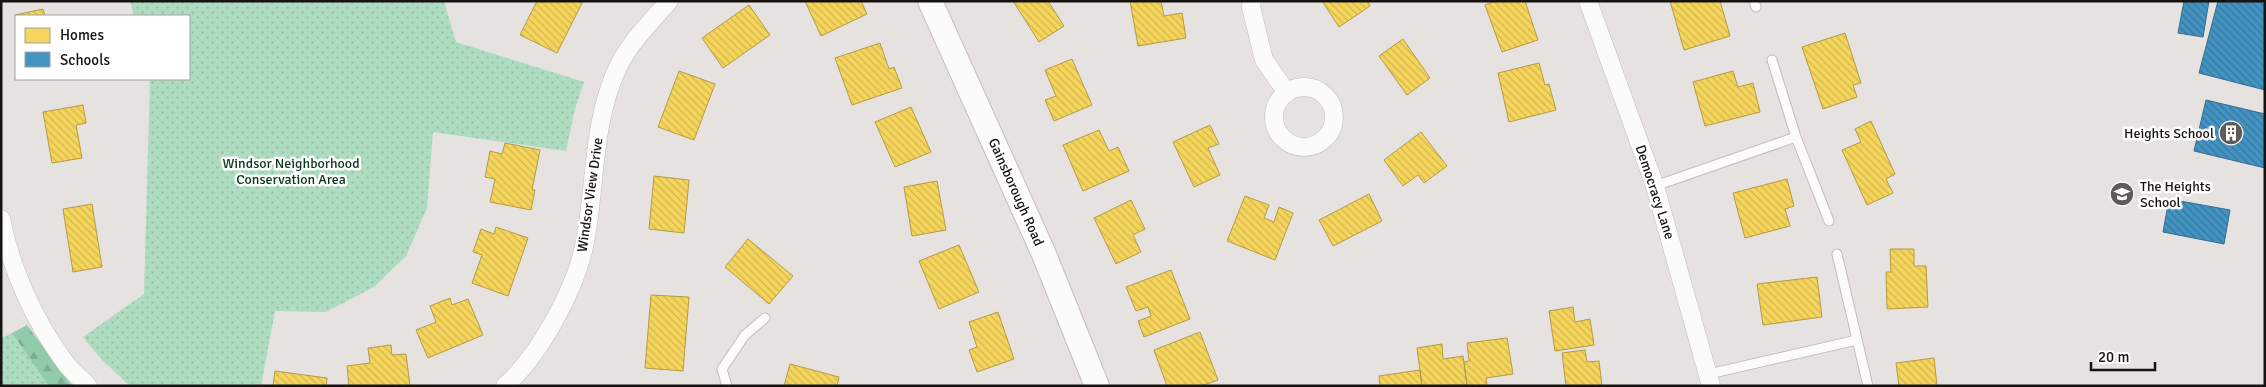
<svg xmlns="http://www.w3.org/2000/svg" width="2266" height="387" viewBox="0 0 2266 387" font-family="Signika,sans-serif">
  <defs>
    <pattern id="forest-firs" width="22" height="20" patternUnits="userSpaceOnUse" patternTransform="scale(1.25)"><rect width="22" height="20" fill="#92caac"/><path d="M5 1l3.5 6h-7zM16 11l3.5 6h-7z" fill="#7dad93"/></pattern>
    <pattern id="park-dots" width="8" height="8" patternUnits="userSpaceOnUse" patternTransform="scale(1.25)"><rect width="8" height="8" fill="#aedcc0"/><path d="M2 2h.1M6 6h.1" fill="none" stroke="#95bca4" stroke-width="1.8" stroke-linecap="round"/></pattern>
    <pattern id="homes-back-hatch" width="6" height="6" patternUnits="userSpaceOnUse" patternTransform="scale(1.25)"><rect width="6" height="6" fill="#f6d55c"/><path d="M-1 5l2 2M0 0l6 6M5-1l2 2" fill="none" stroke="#d2b64f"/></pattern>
    <pattern id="schools-back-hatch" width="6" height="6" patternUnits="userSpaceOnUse" patternTransform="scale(1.25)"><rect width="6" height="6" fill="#4393c3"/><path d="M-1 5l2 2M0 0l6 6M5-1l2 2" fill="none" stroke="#37779d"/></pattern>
  </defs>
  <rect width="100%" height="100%" fill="#e6e2e0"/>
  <path fill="url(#forest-firs)" d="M27,325L72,386H1V339Z"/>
  <path fill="url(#park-dots)" d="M130,1H444L456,42L584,82L575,109L566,151L433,132L427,208L406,256L374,287L326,312L275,311L261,386H130L101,359L83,337L144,294L150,79H189V16H134Z
    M12,333L49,386H1V339Z"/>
  <path fill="url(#homes-back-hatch)" stroke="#b39b46" d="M537,1H583L557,53L520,35Z
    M805,1H861L867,14L821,36Z
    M1013,1H1048L1064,26L1039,42Z
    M1130,1H1161L1164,16L1182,13L1186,38L1138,46Z
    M1322,1H1367L1370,6L1339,27Z
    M1495,1H1525L1538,40L1502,52L1485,5Z
    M1670,1H1720L1730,36L1684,50Z
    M749,5L770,35L723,68L702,38Z
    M43,9L45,16H16V19L15,15Z
    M1845,33L1861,83L1853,85L1857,97L1823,109L1802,47Z
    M1403,39L1430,78L1407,95L1379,56Z
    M880,43L889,69L894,67L902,88L852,105L835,58Z
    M1072,59L1092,105L1054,121L1045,100L1056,96L1045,70Z
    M1539,63L1545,85L1549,84L1556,110L1509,122L1498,73Z
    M679,71L715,84L694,140L658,127Z
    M1733,71L1738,87L1753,83L1760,112L1705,126L1693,82Z
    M83,105L86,123L76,125L82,158L52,163L43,112Z
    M911,107L931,152L895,167L875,122Z
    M1871,121L1895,174L1886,179L1893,193L1867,205L1842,150L1861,142L1855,129Z
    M1210,125L1219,144L1208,148L1220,175L1194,187L1173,142Z
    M1099,130L1109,151L1118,147L1129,171L1083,191L1063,145Z
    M1421,132L1447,166L1424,183L1418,175L1403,186L1384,160Z
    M505,143L540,150L532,190H535L531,210L490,202L495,179L485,177L490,151L502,154Z
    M654,176L689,180L684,233L649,229Z
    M1787,179L1794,206L1785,209L1790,226L1745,238L1733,193Z
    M937,181L946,230L912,236L904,187Z
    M1369,194L1382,221L1333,246L1319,220Z
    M1245,196L1269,205L1264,218L1274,222L1279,207L1293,213L1275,260L1227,241Z
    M1131,200L1145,229L1133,235L1141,252L1116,264L1094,218Z
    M92,204L102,267L73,272L63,209Z
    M496,227L528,238L508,296L472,283L482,255L473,252L481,229L494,234Z
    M748,239L793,276L769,304L725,267Z
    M959,245L979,292L939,309L919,261Z
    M1890,249H1914V266H1926L1928,307L1887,309L1886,272H1891Z
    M1171,270L1190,319L1144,337L1138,321L1151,316L1148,307L1136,311L1126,287Z
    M1817,277L1822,317L1763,325L1757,284Z
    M651,295L689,297L683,371L645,368Z
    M450,298L452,305L468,299L483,335L428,358L416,330L436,322L430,306Z
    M1573,307L1575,322L1590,319L1594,345L1555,351L1549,311Z
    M998,312L1014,359L977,372L969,350L977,347L969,322Z
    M1200,332L1218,380L1201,386H1167L1154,350Z
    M1507,338L1513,374L1486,378L1487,386H1467L1464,362L1469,361L1467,343Z
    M1442,344L1443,359L1463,356L1467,385L1422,386L1417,348Z
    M391,345L392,355L406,354L410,386H349L347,366L370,363L368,348Z
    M1585,350L1587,362L1599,361L1602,386H1566L1562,353Z
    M1934,358L1937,386H1899L1896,363Z
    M790,364L839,377L837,386H784Z
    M1420,370L1422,386H1380L1379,376Z
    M275,371L327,378L326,386H273Z"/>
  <path fill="url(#schools-back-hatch)" stroke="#366d8e" d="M2184,1H2209L2203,37L2178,33Z
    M2218,1H2265V90L2199,73Z
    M2206,100L2265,114V168L2194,151Z
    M2169,199L2230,210L2224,244L2163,232Z"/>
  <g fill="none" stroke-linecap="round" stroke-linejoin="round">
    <g stroke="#c1bdbc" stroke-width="11">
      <path id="lane" d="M1754,1L1756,7
        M1772,60L1796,137L1829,221
        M1655,186L1796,137
        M1837,254L1868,386
        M1709,374L1857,340
        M727,386L722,369L745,335L765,318"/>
    </g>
    <g stroke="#c1bdbc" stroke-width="19">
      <path id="street" d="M1252,1L1251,7L1264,60L1287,93
        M1588,1L1655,186L1711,386
        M1274 117a30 30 0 1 1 60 0a30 30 0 1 1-60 0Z
        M1,219C11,269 34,320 64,361C70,370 80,378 88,386
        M505,386C540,354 576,289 585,242C596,184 592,122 618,67C630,42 651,22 669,1"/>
    </g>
    <g stroke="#c1bdbc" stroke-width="26">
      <path id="secondary" d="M930,1L1043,252L1097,386"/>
    </g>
    <use href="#lane" stroke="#fbfbfa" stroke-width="9"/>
    <use href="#street" stroke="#fbfbfa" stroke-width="18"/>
    <use href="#secondary" stroke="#fbfbfa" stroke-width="24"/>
  </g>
  <defs>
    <g id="building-disc" transform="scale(1.25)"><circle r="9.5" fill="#5f5b59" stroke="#fff"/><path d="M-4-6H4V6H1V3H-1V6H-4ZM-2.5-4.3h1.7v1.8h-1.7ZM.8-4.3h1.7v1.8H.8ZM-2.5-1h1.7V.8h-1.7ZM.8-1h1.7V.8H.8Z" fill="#fff"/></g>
    <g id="school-disc" transform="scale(1.25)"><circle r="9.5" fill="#5f5b59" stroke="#fff"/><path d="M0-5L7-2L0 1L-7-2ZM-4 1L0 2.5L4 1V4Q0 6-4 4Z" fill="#fff"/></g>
  </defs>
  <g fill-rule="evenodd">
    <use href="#building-disc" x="2231" y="133"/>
    <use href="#school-disc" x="2122" y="194"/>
  </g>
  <g text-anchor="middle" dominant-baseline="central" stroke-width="5" stroke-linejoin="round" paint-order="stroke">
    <g font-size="14" fill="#161311" stroke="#fff" text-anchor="end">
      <text x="2214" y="133">Heights School</text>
      <text x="2140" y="186" text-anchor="start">The Heights<tspan x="2140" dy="16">School</tspan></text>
    </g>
    <g font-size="14" fill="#083721" stroke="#fff">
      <text x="291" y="163">Windsor Neighborhood<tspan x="291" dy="16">Conservation Area</tspan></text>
    </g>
    <g font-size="14" fill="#161311" stroke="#fff">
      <text transform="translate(1016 192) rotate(66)">Gainsborough Road</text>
      <text transform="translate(1655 192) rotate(72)">Democracy Lane</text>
      <text transform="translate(590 195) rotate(-82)">Windsor View Drive</text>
    </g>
  </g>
  <rect width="2266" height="387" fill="none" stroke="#161311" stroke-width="5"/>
  <rect x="15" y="15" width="175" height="65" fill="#ffffff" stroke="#a2a1a0"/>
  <rect x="25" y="28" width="25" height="15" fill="#f6d55c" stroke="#a2a1a0"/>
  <text x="60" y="40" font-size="15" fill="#161311">Homes</text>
  <rect x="25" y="52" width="25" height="15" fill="#4393c3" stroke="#a2a1a0"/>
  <text x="60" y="65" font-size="15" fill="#161311">Schools</text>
  <path d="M2091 362v8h64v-8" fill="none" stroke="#161311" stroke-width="2.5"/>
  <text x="2098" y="362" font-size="15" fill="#161311" stroke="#ffffff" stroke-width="4" paint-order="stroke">20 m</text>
</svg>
